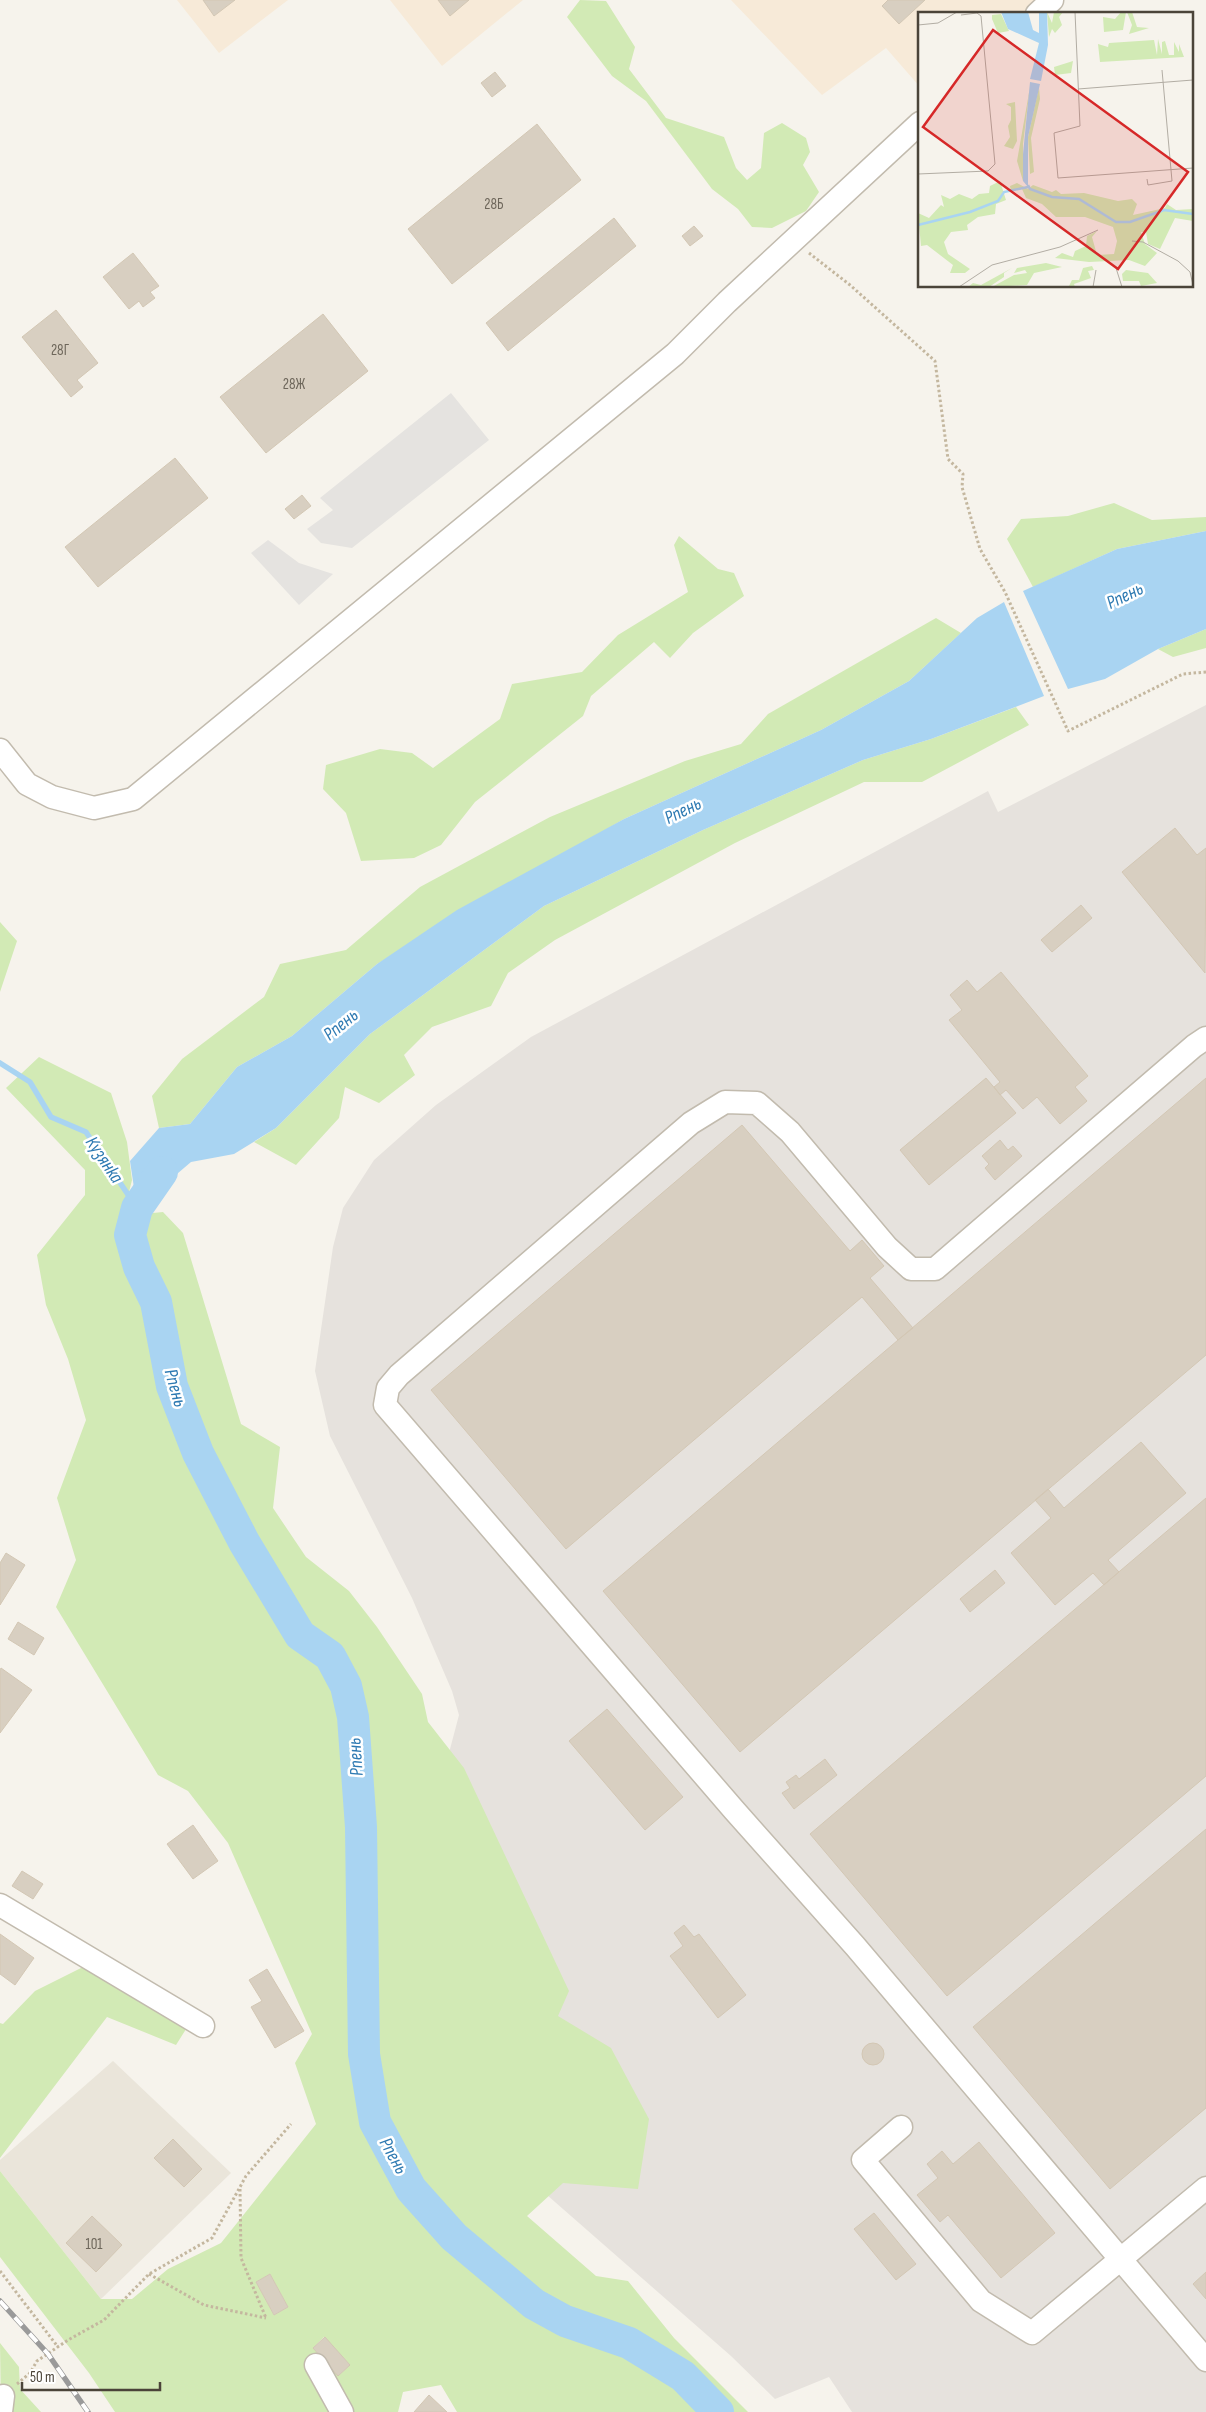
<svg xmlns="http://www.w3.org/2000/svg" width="1206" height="2412" viewBox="0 0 1206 2412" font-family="'Sofia Sans Condensed',sans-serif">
  <rect width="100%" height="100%" fill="#f6f3ec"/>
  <path fill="#eae5da" d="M113,2061L231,2173L101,2299L0,2171V2160Z"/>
  <path fill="#f7ead8" d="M177,0H288L219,53Z
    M390,0H523L442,66Z
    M731,0H1037L1022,14H920V87L886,48L822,95Z"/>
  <path fill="#e6e2dd" d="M1206,705V2412H852L829,2377L775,2399L731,2356L531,2181L426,1840L459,1715L452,1691L412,1598L330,1436L315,1371L333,1247L343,1208L374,1160L436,1105L531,1037L988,791L998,812Z"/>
  <path fill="#d2eab5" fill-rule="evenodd" d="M580,0L606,1L635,47L629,69L666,118L724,137L736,168L747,180L761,168L764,133L782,123L806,138L810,152L803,165L819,192L806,211L772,228L752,227L738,209L712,189L646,101L612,76L567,17Z
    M1114,503L1152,520L1206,517V531L1117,549L1033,587L1007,539L1021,519L1068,516Z
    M679,536L718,569L734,573L744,596L693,633L670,658L654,642L591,696L583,716L475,802L441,845L414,858L361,861L346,813L323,789L326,765L380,749L412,753L433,768L500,719L512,684L582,672L618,635L688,592L674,545Z
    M936,618L961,633L909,681L821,730L624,819L377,964L292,1036L237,1067L190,1124L159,1128L152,1096L182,1059L264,997L280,964L346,950L420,887L550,817L685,761L741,744L768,714Z
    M1206,629V648L1173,657L1158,649Z
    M1016,707L1029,725L922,782H864L735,843L555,940L508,973L491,1006L432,1027L404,1055L415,1075L379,1103L345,1087L339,1118L296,1165L254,1142L276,1128L370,1034L544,906L703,830L863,760L931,739Z
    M0,922L17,941L0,992Z
    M39,1057L111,1093L127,1142L132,1180L123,1216L163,1212L183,1233L241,1424L280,1447L273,1508L306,1557L349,1591L377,1627L422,1694L428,1722L464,1768L569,1991L558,2016L611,2048L649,2119L638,2189L563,2183L527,2216L596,2276L628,2281L674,2338L748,2412H457L441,2385L403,2392L398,2412H115L89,2373L0,2257V2171L101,2299H132L168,2269L221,2243L316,2124L295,2063L312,2034L228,1843L188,1791L158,1775L56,1607L76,1560L57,1498L86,1420L68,1359L46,1305L37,1255L85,1195V1170L6,1088ZM270,2274L288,2307L274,2315L256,2282ZM324,2337L350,2365L338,2376L313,2348Z
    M85,1966L188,2026L176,2045L107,2017L0,2158V2023L3,2024L35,1991Z
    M0,2343L19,2367L20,2389L41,2412H1Z"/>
  <path fill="#e5e3e0" d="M451,393L489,440L352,548L321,543L307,529L333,510L320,498Z
    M268,540L299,563L333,574L299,605L251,553Z"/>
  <path fill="#a9d4f2" d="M1206,531V629L1158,649L1105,679L1068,689L1023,591L1117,549Z
    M1004,602L1044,696L931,739L863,760L703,830L544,906L370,1034L276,1128L234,1154L191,1162L137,1208L130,1161L159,1128L190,1124L237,1067L292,1036L377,964L457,910L624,819L821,730L909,681L977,618Z"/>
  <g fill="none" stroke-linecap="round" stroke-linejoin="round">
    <path stroke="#a9d4f2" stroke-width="5.5" d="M0,1063L30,1082L51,1117L86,1132L137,1208"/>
    <path stroke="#a9d4f2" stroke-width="32" d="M162,1172L137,1208L130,1235L139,1267L156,1302L172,1386L198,1453L244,1542L300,1635L330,1656L346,1686L353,1717L361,1827L364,2054L375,2122L411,2189L454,2237L534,2304L565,2321L629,2343L683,2376L718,2412"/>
  </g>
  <path fill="#d8cfc1" stroke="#d3c7b4" d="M203,0H235L214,16Z
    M438,0H469L450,16Z
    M888,0H925L899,24L882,6Z
    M495,72L506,86L492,97L481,83Z
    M537,124L581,180L452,284L408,229Z
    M614,218L636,246L508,351L486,323Z
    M694,226L703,236L690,246L682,236Z
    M133,253L159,286L150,292L155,298L143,307L139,301L129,309L103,277Z
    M56,310L98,363L77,380L83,387L71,397L22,337Z
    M323,314L368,371L266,453L220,397Z
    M175,458L208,498L98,587L65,547Z
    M302,495L311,506L294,519L285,509Z
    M1175,828L1197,855L1206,848L1205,973L1122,872Z
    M1081,905L1092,918L1052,952L1041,940Z
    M1001,972L1088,1076L1075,1087L1087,1101L1060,1124L1037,1097L1023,1109L1006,1090L1000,1095L994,1087L1000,1082L949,1020L962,1010L950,995L967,980L977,992Z
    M986,1078L1016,1113L929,1185L900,1150Z
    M1206,1078V1355L740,1752L603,1591Z
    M742,1125L850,1251L862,1240L884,1266L870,1278L913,1328L898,1340L862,1297L566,1549L431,1390Z
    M1000,1140L1008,1150L1013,1146L1022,1156L995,1180L985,1168L989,1164L982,1156Z
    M1141,1442L1186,1493L1108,1560L1119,1572L1104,1585L1093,1573L1055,1605L1011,1553L1051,1518L1035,1500L1048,1489L1064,1508Z
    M1206,1498V1776L947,1996L810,1834Z
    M6,1553L25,1565L0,1605V1563Z
    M995,1570L1005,1583L970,1612L960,1599Z
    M18,1622L44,1638L34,1655L8,1639Z
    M1,1668L32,1690L0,1733V1670Z
    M607,1709L683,1797L645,1830L569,1741Z
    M825,1759L837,1775L794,1809L782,1793L790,1788L786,1782L796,1775L799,1779Z
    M193,1825L218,1861L193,1879L167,1844Z
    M1206,1829V2108L1110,2189L973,2027Z
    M22,1871L43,1884L33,1899L12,1886Z
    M684,1925L694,1937L699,1934L746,1995L718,2018L670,1956L683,1946L674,1933Z
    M0,1934L34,1958L15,1985L0,1974Z
    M267,1969L304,2031L275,2048L251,2007L262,2001L249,1980Z
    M862 2054a11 11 0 1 1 22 0a11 11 0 1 1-22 0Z
    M173,2139L202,2169L184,2187L154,2158Z
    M979,2142L1055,2233L1001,2278L948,2215L940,2222L917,2195L938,2178L927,2164L942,2151L953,2164Z
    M874,2213L916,2264L896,2280L854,2229Z
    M92,2216L122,2245L96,2272L66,2243Z
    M1206,2272V2299L1193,2284Z
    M270,2274L288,2307L274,2315L256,2282Z
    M325,2337L350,2365L338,2376L313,2348Z
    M429,2395L447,2412H414Z"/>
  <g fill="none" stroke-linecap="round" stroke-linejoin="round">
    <g stroke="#c2bbae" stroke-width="25">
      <path id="minor" d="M1037,14L1052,0
        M0,750L27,784L52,797L94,808L133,799L675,354L727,302L920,123
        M1206,1038L1194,1046L935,1269H911L887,1247L790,1132L757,1103L725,1102L691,1123L399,1375L388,1388L385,1405L734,1810L855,1946L1206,2360
        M0,1905L203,2026
        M901,2127L863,2160L981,2301L1032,2333L1206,2188
        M316,2365L342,2412
        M1,2412L3,2396"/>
    </g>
    <path stroke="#c4b79f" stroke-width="3" stroke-dasharray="2.5 2.5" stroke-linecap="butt" d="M809,253L850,285L935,361L948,459L963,474L962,487L980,549L1005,592L1068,731L1183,674L1206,672
      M240,2189L241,2258L266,2318
      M0,2271L58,2347
      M149,2274L204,2305L266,2318
      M17,2384L30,2373L37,2361L68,2340L104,2320L149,2274L212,2238L246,2176L291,2124"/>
    <use href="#minor" stroke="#fff" stroke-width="22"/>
    <g stroke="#9a9a9a" stroke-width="5.5">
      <path id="rail" d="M0,2301L48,2354L88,2412"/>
    </g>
    <use href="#rail" stroke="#fff" stroke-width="4" stroke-dasharray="11" stroke-linecap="butt"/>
  </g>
  <g text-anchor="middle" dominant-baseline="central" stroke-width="5" stroke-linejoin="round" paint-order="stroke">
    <g font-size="15" fill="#6e675b">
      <text x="494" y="204">28Б</text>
      <text x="60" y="350">28Г</text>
      <text x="294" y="384">28Ж</text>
      <text x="94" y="2244">101</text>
    </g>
    <g font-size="19" font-style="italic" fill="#2e7ab2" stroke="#fff">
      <text transform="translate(1125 596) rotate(-26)">Рпень</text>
      <text transform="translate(683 811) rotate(-26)">Рпень</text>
      <text transform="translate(341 1025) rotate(-39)">Рпень</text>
      <text transform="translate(104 1160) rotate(56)">Кузянка</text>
      <text transform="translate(175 1388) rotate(74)">Рпень</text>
      <text transform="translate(356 1757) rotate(-94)">Рпень</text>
      <text transform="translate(393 2156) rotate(61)">Рпень</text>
    </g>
  </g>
  <g transform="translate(918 12)">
    <rect width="275" height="275" fill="#f6f3ec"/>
    <path d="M129,0L134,11L136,0H145L141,5L144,13L137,21L134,17L131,25ZM203,0H208L205,18L186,20L185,5L197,7ZM209,0H214L219,15L231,16L211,22L214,13ZM83,2L91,19L80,21L74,7V3ZM240,27L244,42V30L247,29L251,43H256V30L261,40V32L266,45L182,50L180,32L190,35L191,31L236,28L239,43ZM155,49L153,61L137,63L136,55ZM112,75L105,132V169L99,149ZM121,75L122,87L113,126L116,160L112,162L110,125ZM97,90L99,129L95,137L86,134L92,125L90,114L93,108V95L88,92ZM82,169L88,188L78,192L77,202L60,205L49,213L50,218L33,220L26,230L30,242L52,257L47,261H32L35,253L9,233L3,234L0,201L11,206L23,193L26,195L23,183L32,187L41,182L54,187L61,182L71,181L72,174ZM99,171L110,177L115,173L134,180L138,178L143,182L166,181L200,189L214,187L219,192L215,203L247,196L249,192L258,198L275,197V209L257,206L242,237L230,232L228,220H223L227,232L239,241L227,254L211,248L171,250L137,246L144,241L155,245L157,239L168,234L169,224L179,219L174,225L179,243L196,242L199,229L195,215L167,205H138L124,192L108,186L104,177L93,179L92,174ZM128,251L144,255L116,261L109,273L74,275L96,263L109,261L107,258L96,261L99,256ZM174,254L176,258L170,259L173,266L156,272L157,275L151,274L154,268H161L165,256ZM94,256L86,261V265L71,275H50L55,271L63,273ZM208,258L230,261L239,271L223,274L221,269H205L204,262Z" fill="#d2eab5"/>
    <path d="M83,0H110L115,18L121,21V0H129L130,33L123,69L112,67L121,31L90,17ZM112,70L122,72L110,125V175L105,169V142Z" fill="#a9d4f2"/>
    <path fill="none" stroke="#a9d4f2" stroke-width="2.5" d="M110,173L112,177L134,185L161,187L198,210H212L246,198L275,202M0,213L52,200L80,189L86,180L110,175"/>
    <path fill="none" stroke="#b2ada4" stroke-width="1" d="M157,0L162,114L136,121L140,166L275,156M0,13L20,11L39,0M160,77L275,68M0,162L70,159L77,152L63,4L59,1L43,3M229,167L230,173L254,169L244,58M214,229L225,230L260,249L272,260L275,273M198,256L204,275M41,275L74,253L142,235L180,218M175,275L178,258"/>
    <path fill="#d62828" fill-opacity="0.15" stroke="#d62828" stroke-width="2.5" d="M75,18L270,160L200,257L5,115Z"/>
    <rect width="275" height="275" fill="none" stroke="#4b4439" stroke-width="2.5"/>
  </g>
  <path d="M22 2382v8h138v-8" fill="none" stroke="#4b4439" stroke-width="2.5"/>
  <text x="30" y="2382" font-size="15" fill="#4b4439" stroke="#ffffff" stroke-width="4" paint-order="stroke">50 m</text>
</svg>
